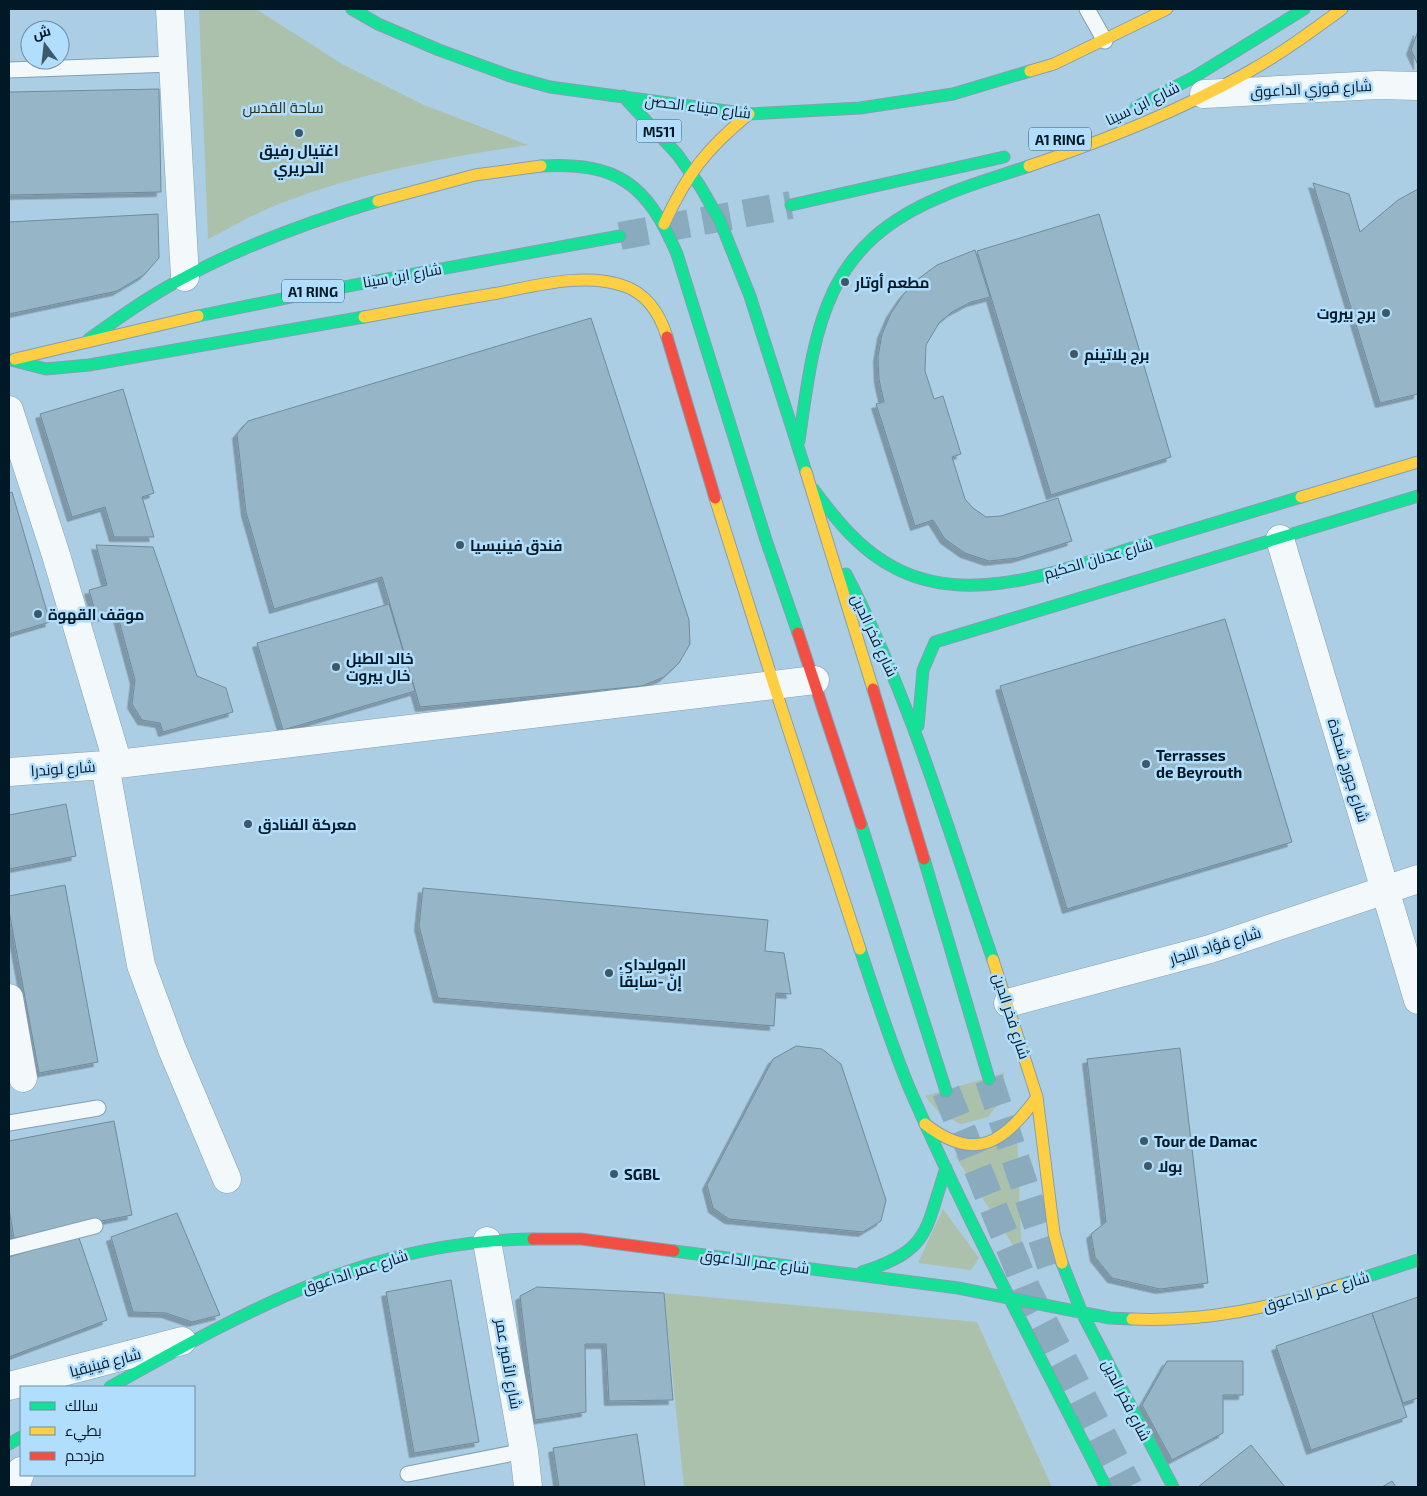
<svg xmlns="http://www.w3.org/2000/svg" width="1427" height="1496" viewBox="0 0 1427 1496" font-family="'Exo 2',Cairo,sans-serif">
  <defs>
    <filter id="shadow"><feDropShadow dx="-4.5" dy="4.5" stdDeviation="0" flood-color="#0004"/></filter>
  </defs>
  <rect width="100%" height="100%" fill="#accee4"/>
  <path fill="#abc1ab" d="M199,9H256L342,64L424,105L528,145C439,159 349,174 265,210C246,218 227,230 208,239Z
    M1004,1073L1002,1099L988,1117L961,1124L940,1114L925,1096Z
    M1017,1135L1022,1259L955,1156Z
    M943,1209L979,1258L971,1270L918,1263Z
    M664,1293L977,1322L1052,1487H684Z"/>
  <path fill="#96b5c7" stroke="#708b9c" filter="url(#shadow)" d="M1418,31V65L1411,50Z
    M159,89L161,192L9,195V92Z
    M1313,183L1349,194L1360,232L1398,200L1418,189V394L1380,403Z
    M158,214L159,258L144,275L117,291L9,314V222Z
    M1099,214L1171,457L1051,495L977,251Z
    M975,250L990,297L971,302L952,312L939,323L926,345L925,371L934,399L943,396L961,454L952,457L965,499L973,508L986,517L1001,516L1058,498L1072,541L1017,558L989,561L965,553L945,539L933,520L915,526L876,404L884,402L879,379L878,357L882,334L891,313L903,295L918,279L937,265Z
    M591,318L689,620L690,644L679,663L664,677L642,686L420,707L382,577L274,609L246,512L237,434L248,421Z
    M123,389L154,493L142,497L154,537H114L105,507L72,517L40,414Z
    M12,492L50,622L9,634V493Z
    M96,545L153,547L197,676L226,688L233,712L163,732L160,723L142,720L132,704L135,680L117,613L97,618L89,590L107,585Z
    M389,604L415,691L283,730L257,643Z
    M1225,619L1292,842L1067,909L1000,686Z
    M66,804L76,856L9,869V815Z
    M65,885L98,1062L39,1073L9,911V896Z
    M423,888L768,920L765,951L784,953L791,994L776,993L774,1026L438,998L419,926Z
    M796,1046L822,1049L841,1064L886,1200L881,1221L863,1232L729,1219L713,1208L707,1185L773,1059Z
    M1180,1048L1208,1283L1160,1289L1112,1278L1095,1257L1091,1234L1106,1222L1087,1059Z
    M114,1121L132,1215L14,1238L9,1209V1141Z
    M177,1213L220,1315L192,1322L166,1313L133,1312L111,1237Z
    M78,1235L107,1320L9,1357V1257Z
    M451,1280L479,1442L414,1453L386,1292Z
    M537,1287L664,1293L673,1400L609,1401L606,1344H585L586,1412L535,1420L520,1296Z
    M1418,1297V1398L1403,1403L1372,1313Z
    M1372,1313L1407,1417L1311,1450L1276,1346Z
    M1167,1361H1243V1395H1223V1433L1172,1460L1142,1405Z
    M637,1434L645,1487H559L553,1448Z
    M1251,1445L1285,1487H1198Z
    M1392,1481L1396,1487H1382Z"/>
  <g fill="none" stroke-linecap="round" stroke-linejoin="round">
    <path stroke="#8aaabe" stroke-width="28" stroke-dasharray="28 14" stroke-linecap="butt" d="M620,236L791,205
      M989,1079L1054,1275
      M946,1091L1027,1290L1129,1487"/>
    <g stroke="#82a0b3" stroke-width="17">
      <path id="lane" d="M1087,9L1105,41
        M9,70L172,64
        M9,1123L98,1108
        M9,1248L95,1226
        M408,1474L524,1451"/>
    </g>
    <g stroke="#82a0b3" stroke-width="29">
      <path id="street" d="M170,9L185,277
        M1204,94L1378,85L1418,86
        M9,410L56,555L118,764
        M1280,539L1418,1000
        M105,765L141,965L172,1049L227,1179
        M9,772L118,764L815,680
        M9,998L23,1078
        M1008,1003L1210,949L1418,879
        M487,1241L524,1451L528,1487
        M9,1386L182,1341
        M15,1487L21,1471"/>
    </g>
    <g stroke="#82a0b3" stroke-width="13">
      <path id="fast" d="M352,9L378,24L439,50L510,76L550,87L749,114L860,108L953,94L1030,71
        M623,96L677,154L700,186L720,221L750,296L806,472
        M1136,107L1194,77L1304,9
        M541,166C618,162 647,184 677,254L766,540L798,633
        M791,205L1004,157
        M198,316L316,292L620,236
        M89,339C117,319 145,299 176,282C239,247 308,222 378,201
        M11,360L46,369L89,365L364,317
        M799,441C815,327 823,245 943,196C970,184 1000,176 1029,166
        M814,490C837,521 860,550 895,568C973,609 1068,567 1145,544C1197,528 1249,513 1301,497
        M846,574C910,697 948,830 993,960
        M918,726L923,670L935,642L1418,496
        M861,824L946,1091
        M924,859L989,1079
        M860,949C876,997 891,1045 911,1092C970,1227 1040,1356 1106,1487
        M674,1251L958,1288L1110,1318L1132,1319
        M1062,1263L1082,1313L1173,1487
        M862,1272C931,1250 925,1230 946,1168
        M1341,1285L1418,1260
        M110,1387C250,1309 368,1241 533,1239
        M9,1444L21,1437"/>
    </g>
    <g stroke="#82a0b3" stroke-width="13">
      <path id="slow" d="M1030,71L1054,64L1167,9
        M1029,166C1105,140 1180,111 1250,71C1282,53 1312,31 1342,9
        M378,201L475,175L541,166
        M664,224C687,174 706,149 749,114
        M364,317C407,309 449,301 492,294C532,287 582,272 621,285C646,292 660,314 667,337
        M15,359L198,316
        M806,472L873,689
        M1301,497L1418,462
        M715,498L774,685
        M774,685L860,949
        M993,960L1037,1097L1054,1233L1062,1263
        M925,1124C975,1163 1004,1143 1037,1097
        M1132,1319C1206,1322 1271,1308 1341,1285"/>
    </g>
    <g stroke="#82a0b3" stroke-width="13">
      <path id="jam" d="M667,337L715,498
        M798,633L861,824
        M873,689L924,859
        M533,1239H581L674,1251"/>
    </g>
    <use href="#lane" stroke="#f3f8fb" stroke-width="15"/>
    <use href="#street" stroke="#f3f8fb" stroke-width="28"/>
    <use href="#fast" stroke="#16e098" stroke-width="11"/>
    <use href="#slow" stroke="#ffcf43" stroke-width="11"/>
    <use href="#jam" stroke="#f24e42" stroke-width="11"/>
  </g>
  <g fill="#3d5868" stroke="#b1defc" stroke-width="2">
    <circle cx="299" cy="133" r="5"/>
    <circle cx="845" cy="282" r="5"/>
    <circle cx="1386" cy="313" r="5"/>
    <circle cx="1074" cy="354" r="5"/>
    <circle cx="460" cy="545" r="5"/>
    <circle cx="38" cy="614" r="5"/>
    <circle cx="336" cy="667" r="5"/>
    <circle cx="1146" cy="764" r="5"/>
    <circle cx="248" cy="824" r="5"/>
    <circle cx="609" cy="973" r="5"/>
    <circle cx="1144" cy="1141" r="5"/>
    <circle cx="1148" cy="1166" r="5"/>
    <circle cx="614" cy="1174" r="5"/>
  </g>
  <g text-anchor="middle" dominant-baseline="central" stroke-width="5" stroke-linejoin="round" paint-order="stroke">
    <g fill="#b1defc" stroke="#365366" stroke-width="1">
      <rect x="636.5" y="119.5" width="45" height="23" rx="4"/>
      <rect x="1029" y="127.5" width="62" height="23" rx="4"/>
      <rect x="282" y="279.5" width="62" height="23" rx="4"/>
    </g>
    <g font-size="14" font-weight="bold" fill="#011826">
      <text x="659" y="131">M511</text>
      <text x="1060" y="139">A1 RING</text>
      <text x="313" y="291">A1 RING</text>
    </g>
    <g font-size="15" fill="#011826" stroke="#b1defc">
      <text transform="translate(1311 88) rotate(-3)">شارع فوزي الداعوق</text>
      <text transform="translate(1142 103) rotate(-26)">شارع ابن سينا</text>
      <text transform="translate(698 106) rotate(7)">شارع ميناء الحصن</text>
      <text transform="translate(402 275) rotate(-10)">شارع ابن سينا</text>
      <text transform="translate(1098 558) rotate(-16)">شارع عدنان الحكيم</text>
      <text transform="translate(875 635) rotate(65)">شارع فخر الدين</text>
      <text transform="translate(63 768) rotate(-4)">شارع لوندرا</text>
      <text transform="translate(1349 770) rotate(73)">شارع جورج شحادة</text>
      <text transform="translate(1215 945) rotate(-17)">شارع فؤاد النجار</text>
      <text transform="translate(1012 1016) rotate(72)">شارع فخر الدين</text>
      <text transform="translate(755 1261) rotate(7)">شارع عمر الداعوق</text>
      <text transform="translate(355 1271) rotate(-18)">شارع عمر الداعوق</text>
      <text transform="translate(1316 1291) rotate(-16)">شارع عمر الداعوق</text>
      <text transform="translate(105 1362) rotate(-15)">شارع فينيقيا</text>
      <text transform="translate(509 1364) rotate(80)">شارع الأمير عمر</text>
      <text transform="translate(1127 1400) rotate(63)">شارع فخر الدين</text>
    </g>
    <g font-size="15" fill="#2c3112" stroke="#b1defc">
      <text x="283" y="107">ساحة القدس</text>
    </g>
    <g font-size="15" font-weight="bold" fill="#011826" stroke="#b1defc" text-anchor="start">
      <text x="299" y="150" text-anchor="middle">اغتيال رفيق<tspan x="299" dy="17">الحريري</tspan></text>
      <text x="855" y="282">مطعم أوتار</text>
      <text x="1376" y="313" text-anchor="end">برج بيروت</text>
      <text x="1084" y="354">برج بلاتينم</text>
      <text x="470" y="545">فندق فينيسيا</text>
      <text x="48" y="614">موقف القهوة</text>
      <text x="346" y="658">خالد الطبل<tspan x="346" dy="17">خال بيروت</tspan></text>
      <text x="1156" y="755">Terrasses<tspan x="1156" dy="17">de Beyrouth</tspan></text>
      <text x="258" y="824">معركة الفنادق</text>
      <text x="619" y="964">الهوليداي<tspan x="619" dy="17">إنّ -سابقاً</tspan></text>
      <text x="1154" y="1141">Tour de Damac</text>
      <text x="1158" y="1166">بولا</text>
      <text x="624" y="1174">SGBL</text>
    </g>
  </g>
  <rect width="1427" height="1496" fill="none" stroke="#011826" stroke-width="20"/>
  <rect x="20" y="1386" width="175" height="90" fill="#b1defc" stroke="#6b8fa6"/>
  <rect x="30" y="1402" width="25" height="8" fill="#16e098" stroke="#6b8fa6"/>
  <text x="65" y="1411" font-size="15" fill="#011826">سالك</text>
  <rect x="30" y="1427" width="25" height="8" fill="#ffcf43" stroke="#6b8fa6"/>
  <text x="65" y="1436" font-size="15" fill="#011826">بطيء</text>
  <rect x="30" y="1452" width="25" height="8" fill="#f24e42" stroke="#6b8fa6"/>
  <text x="65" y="1461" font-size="15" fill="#011826">مزدحم</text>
  <g transform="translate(45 45) rotate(345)"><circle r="24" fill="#b1defc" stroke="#6b8fa6"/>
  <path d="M0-4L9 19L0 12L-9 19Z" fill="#3d5868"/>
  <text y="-8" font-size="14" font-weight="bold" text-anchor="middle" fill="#011826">ش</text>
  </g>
</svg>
